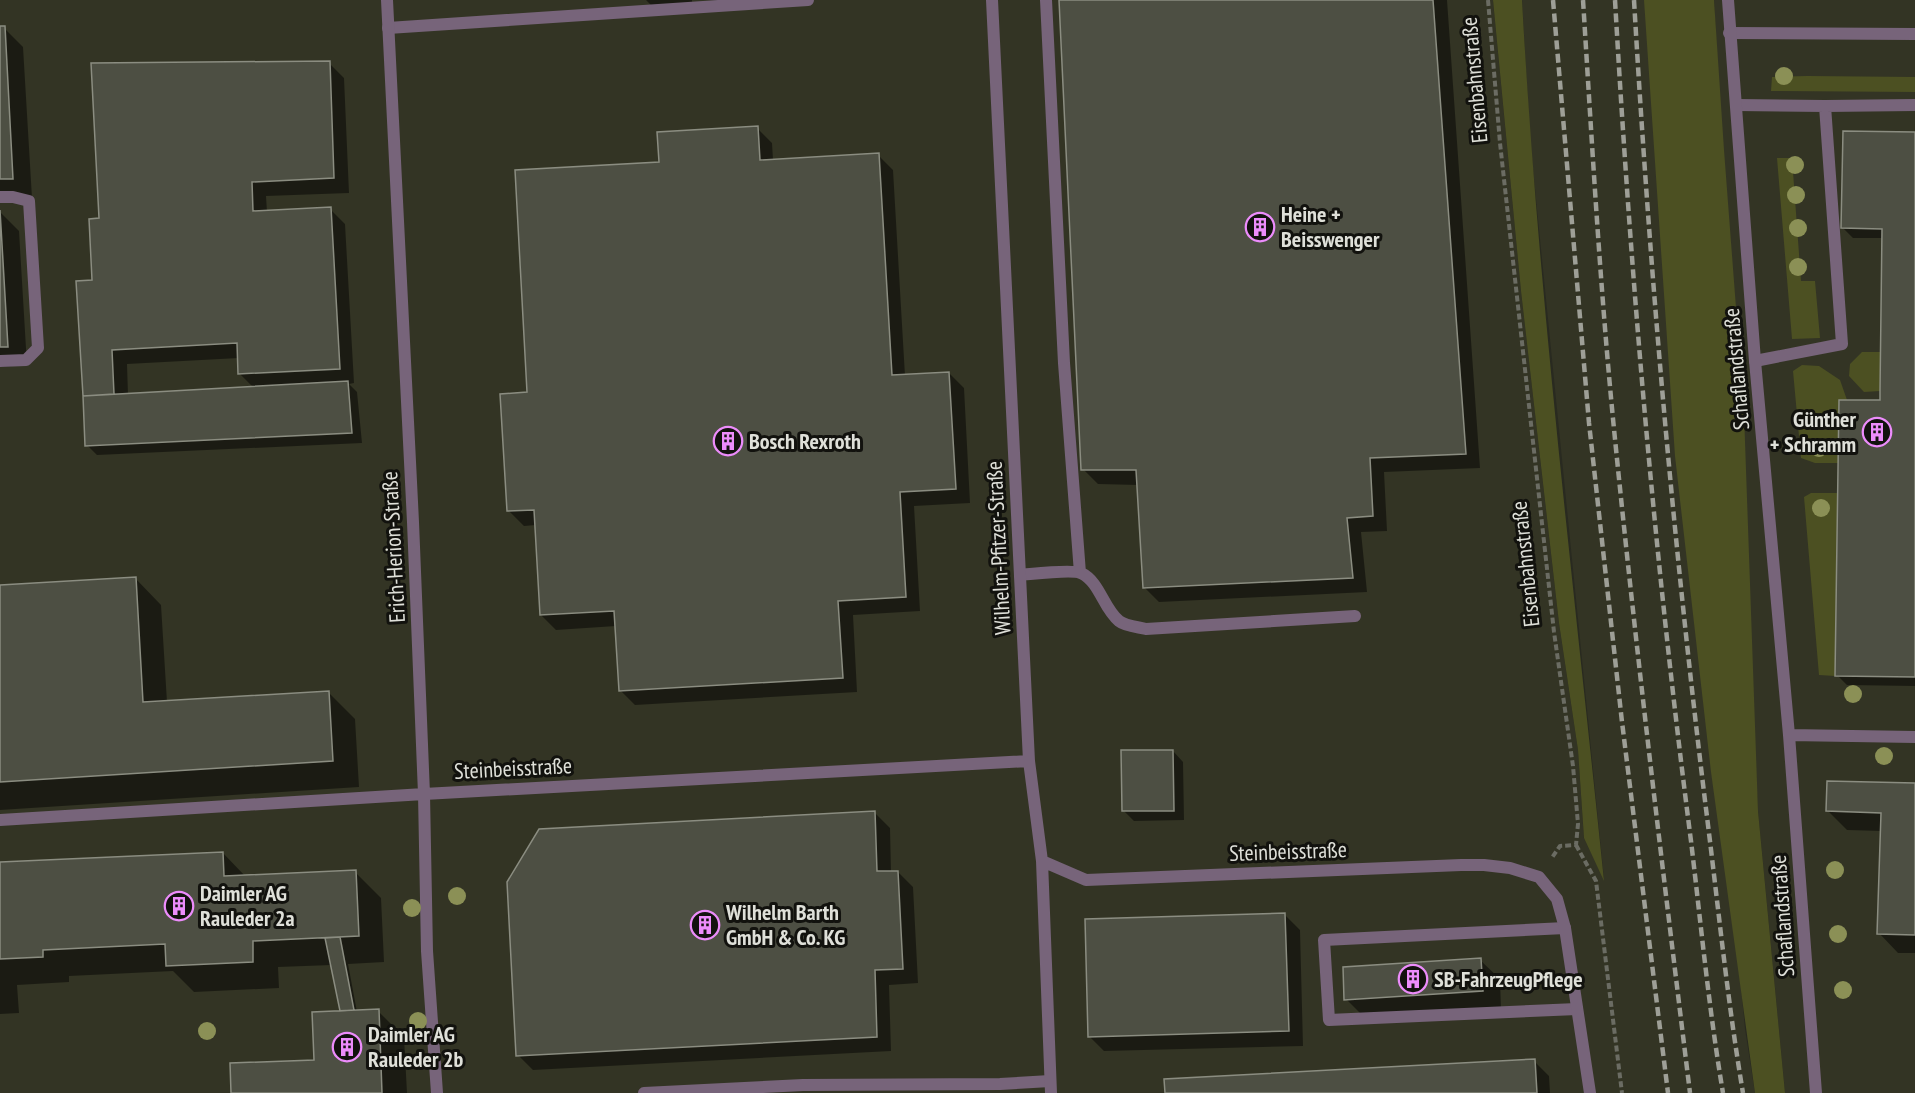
<svg xmlns="http://www.w3.org/2000/svg" width="1915" height="1093" viewBox="0 0 1915 1093" font-family="'PT Sans Narrow',sans-serif">
  <rect width="100%" height="100%" fill="#292a20"/>
  <path fill="#333424" d="M0,0H1493L1521,291L1559,623L1578,750L1584,838L1604,879L1530,139L1522,0H1649L1745,1029L1755,1093H0Z
    M1714,0H1915V1093H1785L1758,811Z"/>
  <path fill="#4c5022" d="M1493,0H1522C1538,294 1574,588 1604,881L1584,838L1578,750L1559,623L1521,291Z
    M1644,0H1714L1724,150L1744,413L1758,811L1785,1093H1755L1711,772L1675,456Z
    M1807,76L1915,77V92L1771,91L1772,77Z
    M1777,158H1792L1801,281H1815L1820,338L1792,339Z
    M1862,352H1880V391L1864,392L1849,376L1850,364Z
    M1802,365L1819,366L1840,380L1847,400H1839L1838,463H1815L1801,458L1793,371Z
    M1811,493H1838L1835,676L1819,675L1804,497Z"/>
  <path fill="#0007" fill-rule="evenodd" d="M646,0H692V7L655,9Z
    M1060,0H1447L1480,468L1384,472L1387,531L1361,532L1367,592L1159,602L1144,587L1138,485L1098,484L1083,469Z
    M0,28H4L23,47L32,198L0,199Z
    M329,63L344,78L349,193L266,196L267,212L330,209L345,224L354,383L349,384L357,392L362,443L97,455L87,445L84,396L93,281L100,220ZM239,358V373L254,388L128,395L127,364Z
    M757,128L772,143L773,160L878,155L893,170L905,376L949,373L964,388L970,503L914,506L920,611L853,615L857,692L635,705L620,690L616,626L556,630L541,615L536,525L524,526L509,511L528,393L660,163Z
    M1915,134V686L1847,685L1837,675L1881,402L1883,238H1853L1843,228Z
    M0,212L19,231L27,365L0,367Z
    M135,578L161,605L167,702L328,692L355,719L359,787L0,810V587Z
    M1173,751L1183,762L1184,820L1134,821L1124,811Z
    M1915,785V953H1898L1879,933L1882,831L1847,830L1828,811Z
    M875,813L890,828L891,872H898L913,887L918,983L889,985L891,1051L533,1070L518,1055Z
    M223,853L246,877L355,872L381,898L384,962L348,964L357,1012L378,1011L404,1037L407,1093H233L316,1061L341,1012L332,965L278,967L279,988L194,992L173,971L69,976V982L17,985L19,1013L0,1014V864Z
    M1285,915L1300,930L1303,1046L1104,1051L1089,1036Z
    M1480,960L1500,979L1501,1010L1365,1018L1346,999Z
    M1534,1061L1549,1076L1550,1093H1166Z"/>
  <path fill="#4d4f43" stroke="#8b8d81" stroke-width="1.5" d="M1059,0H1433L1466,454L1370,458L1373,516L1347,518L1353,578L1143,588L1136,470H1081Z
    M0,26H5L13,179H0Z
    M330,61L334,178L252,182L253,211L331,207L340,369L238,374L237,343L112,350L114,394L83,396L76,281L92,280L89,219L99,218L91,63Z
    M758,126L760,160L879,153L892,375L949,372L956,489L900,492L906,597L838,601L843,678L619,691L614,611L540,615L534,510L507,511L500,394L527,392L515,170L659,162L657,132Z
    M1843,131L1915,132V677L1835,676L1839,400H1880V391L1882,229L1841,228Z
    M0,210L8,347H0Z
    M348,381L352,433L85,446L83,396Z
    M136,577L143,702L329,691L333,761L0,782V585Z
    M1121,750H1173L1174,811H1122Z
    M1827,781L1915,783V935L1877,934L1881,813L1826,811Z
    M875,811L877,871H898L903,969L875,970L877,1037L516,1056L507,882L539,829Z
    M223,852L224,876L356,870L359,936L253,941V962L166,966L165,944L43,950V957L0,959V862Z
    M1285,913L1289,1031L1088,1037L1085,919Z
    M340,937L354,1010L340,1011L325,938Z
    M1481,958L1483,991L1344,1000L1343,967Z
    M379,1009L382,1093H231L230,1063L314,1060L312,1012Z
    M1535,1059L1537,1093H1165L1164,1079Z"/>
  <g fill="none" stroke-linecap="round" stroke-linejoin="round">
    <path stroke="#6b6c63" stroke-width="4" stroke-dasharray="6 3" stroke-linecap="butt" d="M1488,0L1500,143L1554,632L1573,766L1578,824L1576,845L1560,846L1551,859
      M1576,845L1596,881L1622,1093"/>
    <path stroke="#77647a" stroke-width="12" d="M1046,0L1064,363L1080,573
      M388,28L808,0
      M1729,33L1915,34
      M1737,105L1825,106L1842,344L1755,361
      M1825,106L1915,105
      M0,197H13L29,201L38,348L26,360L0,361
      M1020,575C1033,574 1071,569 1081,573C1100,582 1103,608 1119,621C1125,626 1138,627 1146,629L1355,616
      M1565,928L1324,940L1329,1020L1577,1009
      M644,1093L803,1085L1000,1084L1050,1081"/>
    <path stroke="#77647a" stroke-width="12" d="M387,0L413,522L424,794L427,951L437,1093
      M992,0L1029,761L1042,861L1051,1093
      M1728,0L1755,361L1789,735L1816,1093
      M1789,735L1915,737
      M0,820L424,794L1029,761
      M1042,861L1086,880L1461,865H1484L1510,868L1539,877L1557,899L1565,928L1590,1093"/>
    <path stroke="#9e9f97" stroke-width="4.5" stroke-dasharray="9 4.5" stroke-linecap="butt" d="M1553,0L1589,423L1622,722L1668,1093
      M1583,0C1592,143 1600,287 1614,429C1636,651 1663,872 1690,1093
      M1615,0C1631,281 1655,562 1691,841C1701,925 1709,1010 1723,1093
      M1634,0C1650,276 1674,551 1708,825C1719,914 1728,1004 1743,1093"/>
  </g>
  <g fill="#8b9056">
    <circle cx="1784" cy="76" r="9"/>
    <circle cx="1795" cy="165" r="9"/>
    <circle cx="1796" cy="195" r="9"/>
    <circle cx="1798" cy="228" r="9"/>
    <circle cx="1798" cy="267" r="9"/>
    <circle cx="1819" cy="448" r="9"/>
    <circle cx="1821" cy="508" r="9"/>
    <circle cx="1853" cy="694" r="9"/>
    <circle cx="1884" cy="756" r="9"/>
    <circle cx="1835" cy="870" r="9"/>
    <circle cx="457" cy="896" r="9"/>
    <circle cx="412" cy="908" r="9"/>
    <circle cx="1838" cy="934" r="9"/>
    <circle cx="1843" cy="990" r="9"/>
    <circle cx="418" cy="1021" r="9"/>
    <circle cx="207" cy="1031" r="9"/>
  </g>
  <defs>
    <g id="building-ring" transform="scale(1.5)"><circle r="9.5" fill="#12120e" stroke="#ec8cfb" stroke-width="1.5"/><path d="M-4-6H4V6H1V3H-1V6H-4ZM-2.5-4.3h1.7v1.8h-1.7ZM.8-4.3h1.7v1.8H.8ZM-2.5-1h1.7V.8h-1.7ZM.8-1h1.7V.8H.8Z" fill="#ec8cfb"/></g>
  </defs>
  <g fill-rule="evenodd">
    <use href="#building-ring" x="1260" y="227"/>
    <use href="#building-ring" x="1877" y="432"/>
    <use href="#building-ring" x="728" y="441"/>
    <use href="#building-ring" x="179" y="906"/>
    <use href="#building-ring" x="705" y="925"/>
    <use href="#building-ring" x="1413" y="979"/>
    <use href="#building-ring" x="347" y="1047"/>
  </g>
  <g text-anchor="middle" dominant-baseline="central" stroke-width="6" stroke-linejoin="round" paint-order="stroke">
    <g font-size="22" fill="#dfe0d9" stroke="#12120e">
      <text transform="translate(1474 80) rotate(-95)">Eisenbahnstraße</text>
      <text transform="translate(1736 369) rotate(-95)">Schaflandstraße</text>
      <text transform="translate(393 547) rotate(-93)">Erich-Herion-Straße</text>
      <text transform="translate(998 548) rotate(-93)">Wilhelm-Pfitzer-Straße</text>
      <text transform="translate(1525 564) rotate(-96)">Eisenbahnstraße</text>
      <text transform="translate(513 768) rotate(-3)">Steinbeisstraße</text>
      <text transform="translate(1288 851) rotate(-2)">Steinbeisstraße</text>
      <text transform="translate(1782 916) rotate(-94)">Schaflandstraße</text>
    </g>
    <g font-size="22" font-weight="bold" fill="#dfe0d9" stroke="#12120e" text-anchor="start">
      <text x="1281" y="214">Heine +<tspan x="1281" dy="25">Beisswenger</tspan></text>
      <text x="1856" y="419" text-anchor="end">Günther<tspan x="1856" dy="25">+ Schramm</tspan></text>
      <text x="749" y="441">Bosch Rexroth</text>
      <text x="200" y="893">Daimler AG<tspan x="200" dy="25">Rauleder 2a</tspan></text>
      <text x="726" y="912">Wilhelm Barth<tspan x="726" dy="25">GmbH &amp; Co. KG</tspan></text>
      <text x="1434" y="979">SB-FahrzeugPflege</text>
      <text x="368" y="1034">Daimler AG<tspan x="368" dy="25">Rauleder 2b</tspan></text>
    </g>
  </g>
</svg>
